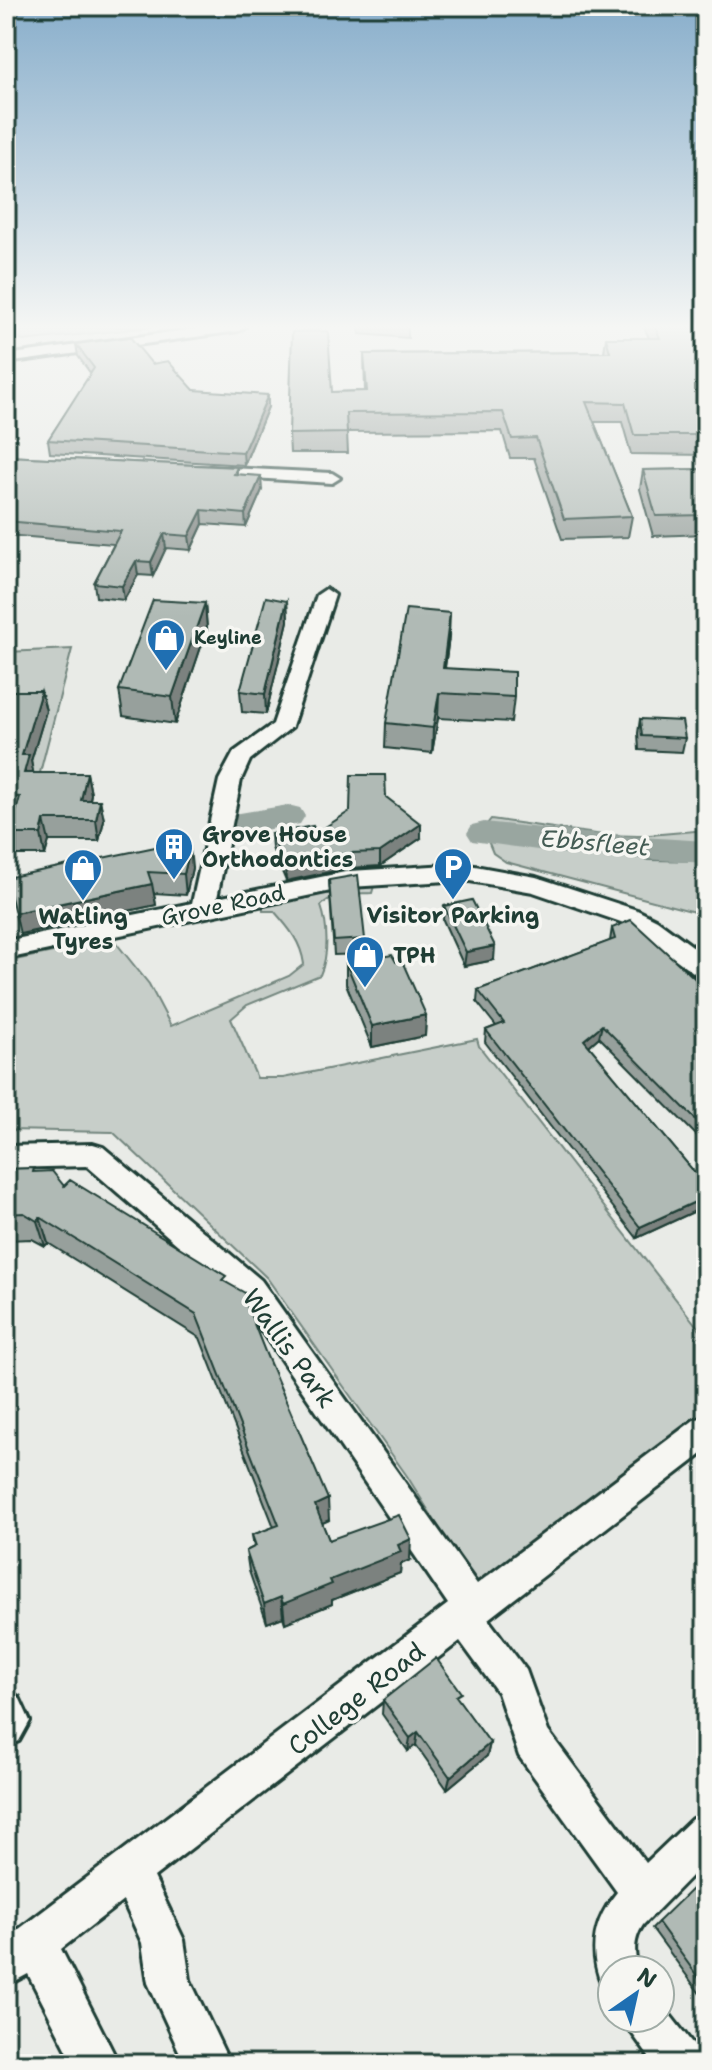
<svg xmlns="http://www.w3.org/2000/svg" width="712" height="2070" viewBox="0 0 712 2070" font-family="'Shantell Sans',sans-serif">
  <rect width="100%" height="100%" fill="#e9ebe7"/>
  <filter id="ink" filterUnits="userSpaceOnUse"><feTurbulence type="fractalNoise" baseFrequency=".0125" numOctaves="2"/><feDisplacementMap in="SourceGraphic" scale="16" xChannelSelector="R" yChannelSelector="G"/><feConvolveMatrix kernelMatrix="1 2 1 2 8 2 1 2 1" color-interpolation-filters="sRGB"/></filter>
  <g filter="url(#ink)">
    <path fill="#c7cec9" stroke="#73867e" stroke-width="2" d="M6,327H151L23,341Z
      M72,649L35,792L6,873V652Z
      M491,819L603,835L638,836L706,830V915L506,862L493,853L483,829Z
      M374,886L372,893C355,894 332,892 321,906C328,926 329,955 320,975L247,1005L231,1019L257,1078H283L477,1039L479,1046L706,1338V1418L476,1587L407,1476L267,1278L113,1132L6,1130V962L113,939L149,984L171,1026L289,976L304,964C301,942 289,928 274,911H263V906L333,890Z"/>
    <path fill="#99a6a0" stroke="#687c75" stroke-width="2" d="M629,842L648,846L706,845V861L649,860L622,852L623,845Z"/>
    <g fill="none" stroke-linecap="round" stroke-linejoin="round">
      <path fill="#99a6a0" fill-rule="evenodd" d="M288,805L300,808L305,816L300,824L246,833L234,830L229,822L234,814Z
        M484,822L595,834L706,841V863L567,854L472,841L467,833L472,825Z"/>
      <g stroke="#1f3d34" stroke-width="6">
        <path id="street" d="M208,327H245L238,331L6,363V355Z
          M209,467L332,473L340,478L332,483L203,475L201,472Z
          M326,589L335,595L292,727L250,760L241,780L217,898L350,871L464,864L536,877L637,910L657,920L706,956V978L697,975L639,932L621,922L533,892L464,880L350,887L6,959V941L192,903L219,780L234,752L273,724L317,595Z
          M93,1144L103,1147L261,1280L477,1584L694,1420L706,1416V1451L488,1619L526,1670L548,1731L646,1863L692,1819L706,1813V1861L643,1925C633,1940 634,1953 638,1970H612V1989L602,1985C588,1951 593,1921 617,1892L519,1756L498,1693L460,1641L154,1877L184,1940L190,1980L230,2064H185L148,1983L142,1943L123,1901L61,1949L119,2064H74L28,1974L6,1986V1939L448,1604L239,1298L87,1166L6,1168V1146Z
          M6,1691L19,1697L30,1721L19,1741L6,1747Z
          M660,2002L696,2048L702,2064H654L632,2033L625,2018H660Z"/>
      </g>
      <use href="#street" fill="#f6f6f2" fill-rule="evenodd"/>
    </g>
    <path fill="#97a09c" stroke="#1f3d34" stroke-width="2" d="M359,327H408V338L360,334Z
      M644,327H704L706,330V455L631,454L622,422H594L632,516L628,537L562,539L534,458H510L502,431L347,432L348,453H290L289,434L332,392L365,391L364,354L604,352L606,338H649Z
      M76,344L152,364L194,390L268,407L244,465L50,453L48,440L91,374L78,356Z
      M6,456L237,467V474L262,490L246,527L203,524L191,550L166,548L153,576L138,575L124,600L96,597L94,583L114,544L6,535Z
      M706,469V534L653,536L640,489L643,470Z
      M287,601L288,621L266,714L242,712L240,691Z
      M205,603L207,629L175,724L123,716L119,690Z
      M449,637L445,668L514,697L511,722L438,718L432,753L385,748L386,723Z
      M41,691L46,711L31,761L33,773H87L91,794L90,800H100L104,820L99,841H49L45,855H15L10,834L14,817H6V704Z
      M640,719L685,738L682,752L639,750L638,733Z
      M386,797L421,838L380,866L349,868L286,881L272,848L271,834L316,833Z
      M160,846L192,868L186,895L154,893L156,905L20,934Z
      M329,880L365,939V954L334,955Z
      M444,906L494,960L464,966L443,920Z
      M612,928L702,985L706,983V1145L599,1037L589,1046L706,1186V1206L637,1238L485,1042L486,1030L496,1026L477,1002L478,990L610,941Z
      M346,963L426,1015L425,1036L372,1047L346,984Z
      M6,1169L36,1172L64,1186L226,1282L246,1304L329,1520L322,1523L329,1540L410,1560L401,1564L400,1573L332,1600V1604L285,1623L283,1617L267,1623L249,1571L246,1551L254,1547L252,1535L274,1527L200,1338L48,1243L45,1246L32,1239L6,1240Z
      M383,1700L459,1701L490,1743L487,1756L447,1789L416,1745L408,1751L382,1714Z
      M706,1894V2002L652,1928L658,1922Z"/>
    <path fill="#7b827f" stroke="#1f3d34" stroke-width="2" d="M268,395V407L244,465L243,452Z
      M261,476L262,490L246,527L245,514Z
      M202,510L203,524L191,550L189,536Z
      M164,534L166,548L153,576L151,562Z
      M136,561L138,575L124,600L122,586Z
      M287,601L288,621L266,714L265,694Z
      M205,603L207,629L175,724L172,697Z
      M450,613L449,637L441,693L443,668Z
      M41,691L46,711L31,761L34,776L29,794L22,755Z
      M439,693L438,718L432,753L433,728Z
      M87,773L91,794L85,820L81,800Z
      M100,800L104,820L99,841L96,820Z
      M44,820L49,841L45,855L41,834Z
      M421,824V838L380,866V852Z
      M190,848L192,868L186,895L184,874Z
      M349,853V868L286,881L285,866Z
      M152,884L156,905L20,934L15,913Z
      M495,946L494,960L464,966L466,952Z
      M426,1015L425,1036L372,1047V1026Z
      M602,1025L599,1037L582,1052L584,1040Z
      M706,1197V1206L637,1238L640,1227Z
      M40,1217L48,1243L45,1246L37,1221Z
      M328,1499L329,1520L316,1526L315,1505Z
      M411,1539L410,1560L401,1564L400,1573L332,1600V1604L285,1623L283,1604L398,1545Z
      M281,1597L283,1617L267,1623L264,1604Z
      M418,1732L416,1745L408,1751L410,1738Z
      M490,1743L487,1756L447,1789L450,1777Z"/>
    <path fill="#b0bab5" stroke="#1f3d34" stroke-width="2" d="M655,327H704L706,330V435H634L625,403L586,402L632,516L564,519L536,438L512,439L503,412L346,413L347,433L289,434L292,332L328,331L332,392L367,391L364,354L610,352L606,338H660Z
      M130,337L152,364L168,361L194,390L268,395L243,452L48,440L94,368L76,344Z
      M6,456L237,467L234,474L261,476L245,514L202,510L189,536L164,534L151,562L136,561L122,586L94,583L121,531L6,521Z
      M706,469V515L656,516L643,470Z
      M266,597L287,601L265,694L240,691Z
      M153,600L205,603L172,697L119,690Z
      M406,609L450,613L443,668L514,672V697L439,693L433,728L386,723Z
      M11,691H41L22,755H29L24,773H87L81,800H100L96,820H44L41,834H10L20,797L6,796V704Z
      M640,719L682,721L685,738L642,736Z
      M351,775H385L386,797L421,824L380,852L349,853L285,866L271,834L313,826L316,833L350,811Z
      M160,846L190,848L184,874L148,872L152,884L15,913L6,878Z
      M358,875L365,939L334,941L329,880Z
      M472,900L495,946L466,952L444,906Z
      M631,920L702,985L706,983V1130L602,1025L584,1040L706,1186V1197L640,1227L486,1030L504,1023L478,990L615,939L612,928Z
      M392,955L396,962L402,961L426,1015L372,1026L346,963Z
      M34,1168L33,1172L52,1171L64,1186L70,1180L226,1276L222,1280L245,1293V1301L266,1354L328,1499L315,1505L329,1540L399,1515L411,1539L398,1545L401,1552L330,1580L332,1584L283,1604L281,1597L264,1604L246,1551L256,1546L252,1535L279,1525L196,1314L40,1217L37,1221L24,1213L6,1214V1169Z
      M436,1658L461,1693L456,1696L490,1743L450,1777L418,1732L410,1738L383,1700Z
      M698,1883L706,1894V1988L658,1922Z"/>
  </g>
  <linearGradient id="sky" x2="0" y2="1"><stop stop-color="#88aecb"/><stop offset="0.53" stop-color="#f5f6f4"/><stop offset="1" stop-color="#f5f6f4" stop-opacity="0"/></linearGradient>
  <rect width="712" height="617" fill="url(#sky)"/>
  <defs>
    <g id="shop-pin" transform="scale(2)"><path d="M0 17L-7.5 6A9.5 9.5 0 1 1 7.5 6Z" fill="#1f6fb2" stroke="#f6f6f2"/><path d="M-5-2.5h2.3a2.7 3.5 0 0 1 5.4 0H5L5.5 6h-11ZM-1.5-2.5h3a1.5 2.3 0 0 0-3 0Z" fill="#fff"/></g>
    <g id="building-pin" transform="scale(2)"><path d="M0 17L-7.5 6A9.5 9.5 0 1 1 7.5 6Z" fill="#1f6fb2" stroke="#f6f6f2"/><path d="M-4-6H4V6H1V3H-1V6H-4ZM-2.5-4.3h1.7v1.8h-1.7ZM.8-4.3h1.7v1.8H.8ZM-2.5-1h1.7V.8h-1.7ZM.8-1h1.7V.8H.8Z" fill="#fff"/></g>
    <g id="parking-pin" transform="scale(2)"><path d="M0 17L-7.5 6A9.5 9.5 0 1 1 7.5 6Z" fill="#1f6fb2" stroke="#f6f6f2"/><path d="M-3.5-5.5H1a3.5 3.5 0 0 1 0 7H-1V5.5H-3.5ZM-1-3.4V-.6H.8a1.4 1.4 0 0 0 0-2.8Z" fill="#fff"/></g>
  </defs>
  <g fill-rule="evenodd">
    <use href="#shop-pin" x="166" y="638"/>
    <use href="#building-pin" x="174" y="847"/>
    <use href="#parking-pin" x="453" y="867"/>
    <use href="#shop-pin" x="83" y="868"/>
    <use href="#shop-pin" x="365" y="955"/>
  </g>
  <g text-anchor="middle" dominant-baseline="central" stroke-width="7" stroke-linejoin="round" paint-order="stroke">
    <g font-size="18" font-weight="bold" fill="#1f3d34" stroke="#f6f6f2" text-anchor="start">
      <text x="194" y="638">Keyline</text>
    </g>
    <g font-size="22" font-weight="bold" fill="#1f3d34" stroke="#f6f6f2" text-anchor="start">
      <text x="202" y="834">Grove House<tspan x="202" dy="25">Orthodontics</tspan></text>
      <text x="453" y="915" text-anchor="middle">Visitor Parking</text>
      <text x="83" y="916" text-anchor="middle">Watling<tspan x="83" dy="25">Tyres</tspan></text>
      <text x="393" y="955">TPH</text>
    </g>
    <g font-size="22" fill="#1f3d34" stroke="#f6f6f2">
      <text transform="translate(223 905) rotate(-12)">Grove Road</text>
    </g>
    <g font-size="24" font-style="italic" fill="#445c54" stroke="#f6f6f2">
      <text transform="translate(595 843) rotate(5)">Ebbsfleet</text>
    </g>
    <g font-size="26" fill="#1f3d34" stroke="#f6f6f2">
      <text transform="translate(290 1348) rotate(54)">Wallis Park</text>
      <text transform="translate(356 1698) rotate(-38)">College Road</text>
    </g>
  </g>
  <rect width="712" height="2070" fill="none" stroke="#f6f6f2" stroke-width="32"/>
  <rect x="16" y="16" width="680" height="2038" fill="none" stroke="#1f3d34" stroke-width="3" filter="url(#ink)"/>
  <g transform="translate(636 1994) rotate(34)"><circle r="38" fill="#f6f6f2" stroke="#a0aca6" stroke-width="2"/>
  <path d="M0-6L14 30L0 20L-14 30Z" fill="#1f6fb2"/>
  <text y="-12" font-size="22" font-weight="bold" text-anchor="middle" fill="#1f3d34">N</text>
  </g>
</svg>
